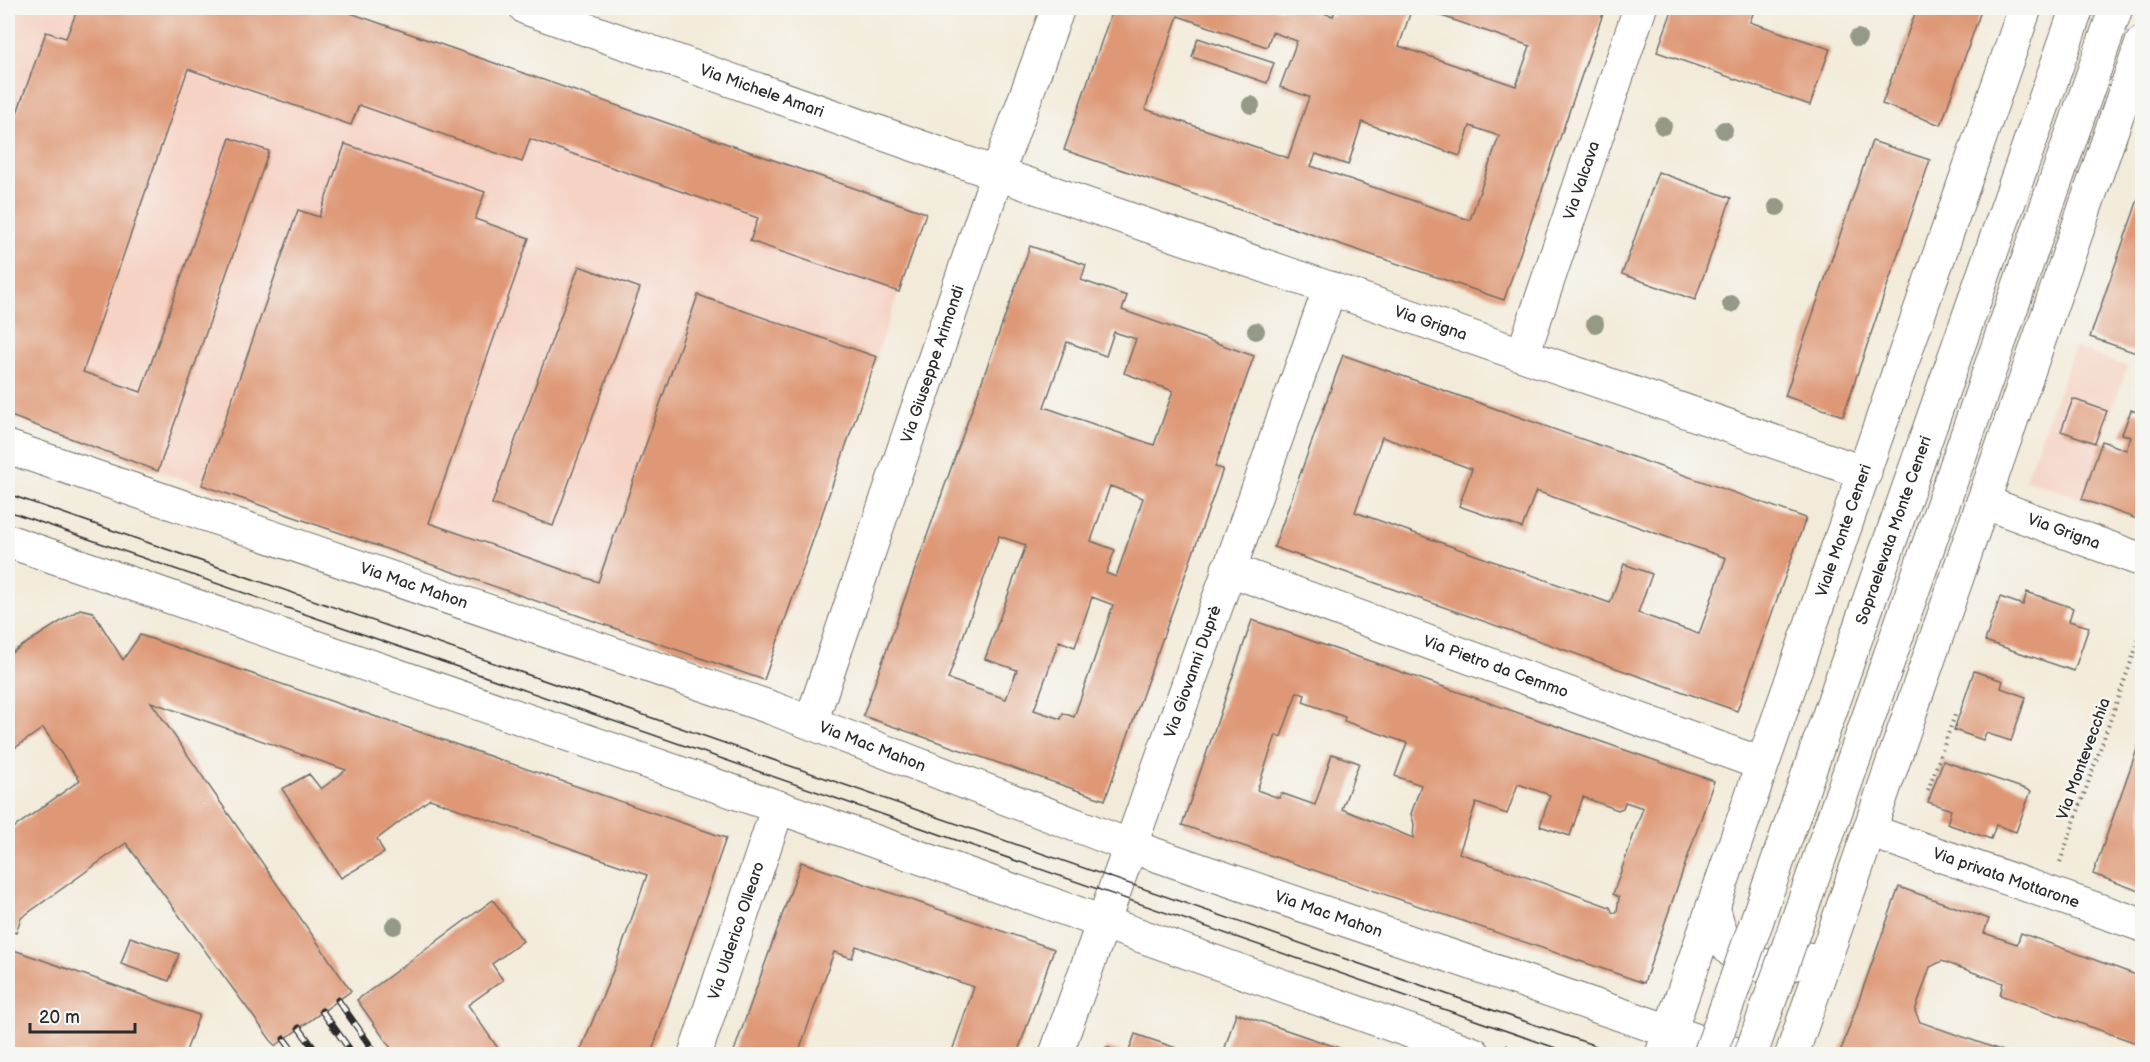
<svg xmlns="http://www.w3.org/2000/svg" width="2150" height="1062" viewBox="0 0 2150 1062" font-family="'Balsamiq Sans',sans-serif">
  <rect width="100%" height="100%" fill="#f6f6f2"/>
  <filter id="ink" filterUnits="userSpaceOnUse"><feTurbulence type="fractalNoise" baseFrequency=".0167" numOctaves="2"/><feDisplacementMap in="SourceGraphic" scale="12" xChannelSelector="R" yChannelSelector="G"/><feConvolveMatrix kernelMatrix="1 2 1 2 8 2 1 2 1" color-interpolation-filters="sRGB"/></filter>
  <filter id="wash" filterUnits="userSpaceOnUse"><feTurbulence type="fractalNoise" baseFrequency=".008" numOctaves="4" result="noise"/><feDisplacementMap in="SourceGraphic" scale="24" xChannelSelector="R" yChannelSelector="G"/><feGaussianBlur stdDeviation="1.35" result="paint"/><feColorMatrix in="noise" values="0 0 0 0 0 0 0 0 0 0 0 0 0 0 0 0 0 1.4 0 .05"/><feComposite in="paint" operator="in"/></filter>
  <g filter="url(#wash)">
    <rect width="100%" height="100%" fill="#f3ebda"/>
    <path fill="#f6d2c4" d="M8,8H336L926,213L764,680L158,471L8,415Z
      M2075,347L2127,367L2082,499L2025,479Z"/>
    <g id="blocks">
      <path fill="#de9876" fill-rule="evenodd" d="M78,8H336L926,213L899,292L750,241L758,218L530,139L522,162L359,105L351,125L188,69L83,372L141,392L230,138L269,151L158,471L8,415V138L46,32L66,38Z
        M1113,8H1308L1333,16L1336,8H1412L1399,46L1516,86L1530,46L1418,8H1605L1504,300L1064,150ZM1178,16L1267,47L1272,32L1297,41L1280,87L1309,97L1288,158L1145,109ZM1362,122L1460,156L1470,126L1499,136L1470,220L1311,166L1316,154L1348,165Z
        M1673,8H1755L1750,22L1830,49L1810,105L1657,52Z
        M1917,8H1982L1941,125L1882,104Z
        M1198,38L1274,63L1267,83L1192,57Z
        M1872,141L1930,160L1843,416L1785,396Z
        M345,144L485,192L475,219L529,238L429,523L598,582L698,295L877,357L764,680L202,485L298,210L319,217Z
        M1658,172L1731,198L1695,300L1622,274Z
        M2142,188V355L2090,337Z
        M1030,246L1086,265L1081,280L1127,296L1122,310L1254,356L1215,467L1223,469L1105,800L863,716ZM1114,332L1136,339L1124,373L1173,391L1154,445L1044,407L1067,342L1106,356ZM1110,486L1143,498L1116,577L1106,573L1115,550L1091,541ZM999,536L1026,545L985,659L1017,670L1006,699L948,679ZM1092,597L1113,605L1074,717L1063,713L1061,719L1034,710L1059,641L1075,647Z
        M579,266L640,288L553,526L492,504Z
        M1343,355L1806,518L1737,711L1274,547ZM1382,437L1472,469L1459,506L1522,528L1536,491L1726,558L1699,634L1638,613L1652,574L1624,564L1610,603L1355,512Z
        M2073,399L2107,411L2095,443L2061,431Z
        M2131,410L2142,414V521L2082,499L2102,441L2126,450L2131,437L2122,434Z
        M2027,592L2073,608L2069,621L2089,627L2074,671L1985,641L2000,597L2023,605Z
        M80,609L93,612L123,660L140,635L726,838L651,1054H579L615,966L647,875L430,799L377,839L384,853L341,878L282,789L309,774L321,789L346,770L151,702L351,991L275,1046L126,843L21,918L16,933L8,930V832L80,780L43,728L8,753V655Z
        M1252,620L1714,781L1644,983L1182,825ZM1297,692L1305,695L1303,702L1345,717L1344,721L1407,743L1395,776L1421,785L1411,814L1414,824L1413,838L1342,809L1359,763L1332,754L1315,805L1281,793L1279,798L1257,790L1276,735L1281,737ZM1518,784L1550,795L1540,826L1570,836L1583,797L1618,810L1623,808L1625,802L1643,808L1613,894L1619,897L1617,912L1613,913L1610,907L1459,853L1476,803L1507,814Z
        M1974,671L2003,681L2001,688L2026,697L2011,741L1986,733L1983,740L1954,730Z
        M2142,735V892L2093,874Z
        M1943,761L2031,791L2016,832L1996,825L1991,839L1947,824L1951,810L1928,802Z
        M801,862L1054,949L1017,1054H951L974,987L856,946L852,958L834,952L798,1054H733Z
        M1899,887L1989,919L1984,933L2017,944L2021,933L2142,977V1045L2000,995L2003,983L1942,961L1930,967L1915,1011L1920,1022L2012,1054L1840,1053Z
        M493,900L523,941L492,964L503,980L468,1005L502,1054H395L357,1000Z
        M130,937L179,954L169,981L121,964Z
        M8,948L199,1015L185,1054H8Z
        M1236,1013L1357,1054H1223Z
        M1135,1034L1194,1054H1104L1106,1047L1128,1054Z"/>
    </g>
  </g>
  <g filter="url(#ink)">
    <use href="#blocks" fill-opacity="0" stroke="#716e68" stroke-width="1.5"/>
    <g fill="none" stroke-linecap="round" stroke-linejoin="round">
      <g stroke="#716e68" stroke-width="35">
        <g id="minor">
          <path id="s1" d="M526,8L949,157L1865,473"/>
          <path id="s2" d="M1523,354L1640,8"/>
          <path id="s3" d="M1983,502L2142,560"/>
          <path id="s4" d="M1228,569L1762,764"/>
          <path id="s5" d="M811,722L998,172L1058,8"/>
          <path id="s6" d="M1870,831L2142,925"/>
          <path id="s7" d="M695,1054L778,807"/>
          <path id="s8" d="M1056,1054L1330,288"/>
        </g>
      </g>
      <g stroke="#716e68" stroke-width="35">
        <g id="secondary">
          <path id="s9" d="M8,447L772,708L1130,846L1736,1054"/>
          <path d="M8,541L778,807L1474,1054"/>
        </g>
      </g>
      <g stroke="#716e68" stroke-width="35">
        <g id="primary">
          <path d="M1713,906C1717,920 1719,935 1728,947C1746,970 1783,970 1808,959"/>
          <path id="s10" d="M1662,1054L2025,8"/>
          <path d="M1792,1054L2142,43"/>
        </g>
      </g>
      <path stroke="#716e68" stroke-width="4" stroke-dasharray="1.5 4.5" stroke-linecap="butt" d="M1928,790L1955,715
        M2060,862L2142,631
        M1506,1046L1531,1054"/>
      <use href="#minor" stroke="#fff" stroke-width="33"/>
      <use href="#secondary" stroke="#fff" stroke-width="33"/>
      <use href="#primary" stroke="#fff" stroke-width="33"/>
      <path stroke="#2b2b2b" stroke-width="1.5" d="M8,494L1619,1054
        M8,511L1573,1054"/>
      <g stroke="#2b2b2b" stroke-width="7">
        <path id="rail" d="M338,1000L376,1054
          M322,1011L353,1054
          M299,1028L318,1054
          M284,1039L295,1054"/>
      </g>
      <use href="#rail" stroke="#f6f6f2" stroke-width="4.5" stroke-dasharray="14" stroke-linecap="butt"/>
      <g stroke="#716e68" stroke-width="35" stroke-linecap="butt">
        <g id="trunk-bridge">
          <path id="s11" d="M1710,1054L2077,8"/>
          <path d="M1751,1054L2116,8"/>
        </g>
      </g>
      <use href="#trunk-bridge" stroke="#fff" stroke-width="33"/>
    </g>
    <g fill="#959987">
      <circle cx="1858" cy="38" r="9"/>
      <circle cx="1251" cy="105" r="9"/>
      <circle cx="1663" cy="126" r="9"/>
      <circle cx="1724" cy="130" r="9"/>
      <circle cx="1777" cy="207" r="9"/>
      <circle cx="1731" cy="304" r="9"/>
      <circle cx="1595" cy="324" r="9"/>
      <circle cx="1256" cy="331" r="9"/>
      <circle cx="394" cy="926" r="9"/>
    </g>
  </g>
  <g text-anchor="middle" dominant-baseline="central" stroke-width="4.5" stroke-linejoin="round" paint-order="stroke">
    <g font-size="16" fill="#2b2b2b" stroke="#f6f6f2">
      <text stroke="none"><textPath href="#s1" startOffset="250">Via Michele Amari</textPath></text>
      <text stroke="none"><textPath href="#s2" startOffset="183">Via Valcava</textPath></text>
      <text stroke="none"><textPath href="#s1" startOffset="958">Via Grigna</textPath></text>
      <text stroke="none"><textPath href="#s5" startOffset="378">Via Giuseppe Arimondi</textPath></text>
      <text stroke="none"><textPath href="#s10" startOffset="554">Viale Monte Ceneri</textPath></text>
      <text stroke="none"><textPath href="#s11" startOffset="555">Sopraelevata Monte Ceneri</textPath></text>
      <text stroke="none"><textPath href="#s3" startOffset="86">Via Grigna</textPath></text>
      <text stroke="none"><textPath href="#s9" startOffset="429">Via Mac Mahon</textPath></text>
      <text stroke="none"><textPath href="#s4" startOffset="285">Via Pietro da Cemmo</textPath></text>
      <text stroke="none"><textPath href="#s8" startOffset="406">Via Giovanni Duprè</textPath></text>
      <text stroke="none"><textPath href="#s9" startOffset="915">Via Mac Mahon</textPath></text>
      <text transform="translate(2084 759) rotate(-70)">Via Montevecchia</text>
      <text stroke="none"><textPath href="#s6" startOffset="144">Via privata Mottarone</textPath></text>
      <text stroke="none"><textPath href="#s9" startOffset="1401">Via Mac Mahon</textPath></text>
      <text stroke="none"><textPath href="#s7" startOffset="130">Via Ulderico Ollearo</textPath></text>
    </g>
  </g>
  <rect width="2150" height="1062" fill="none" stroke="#f6f6f2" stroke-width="30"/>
  <path d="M30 1023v9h105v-9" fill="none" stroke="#2b2b2b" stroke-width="3"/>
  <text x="39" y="1023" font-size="18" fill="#2b2b2b" stroke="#f6f6f2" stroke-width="4.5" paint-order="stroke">20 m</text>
</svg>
